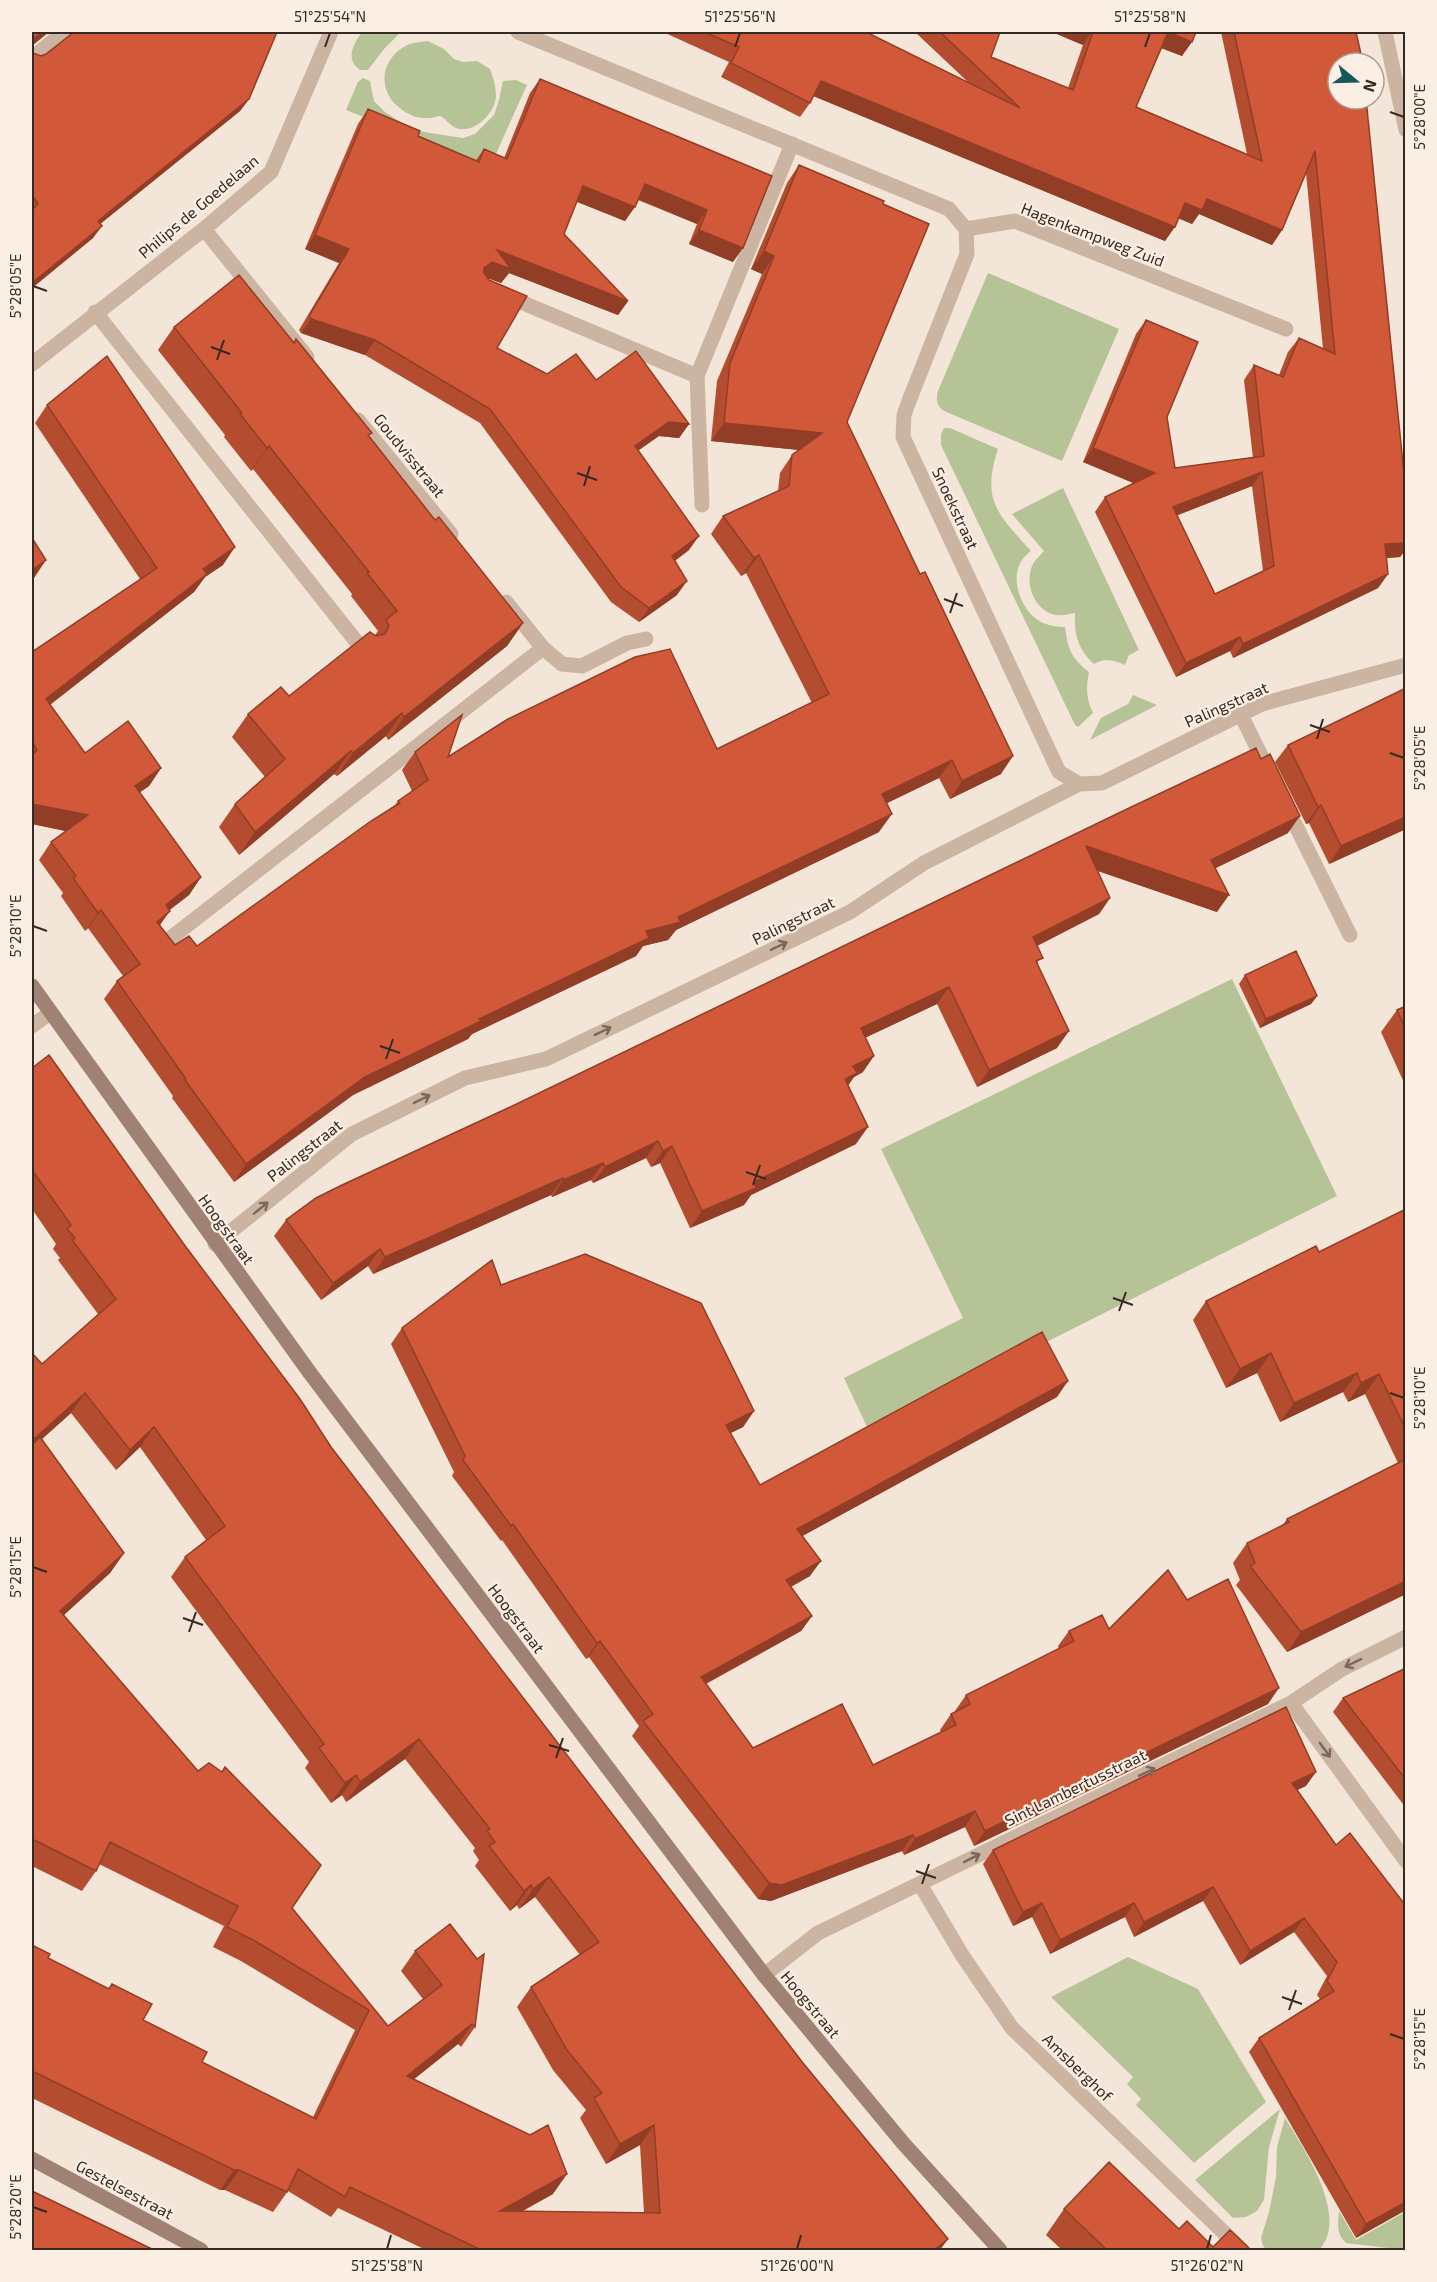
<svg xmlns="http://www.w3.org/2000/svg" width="1437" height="2282" viewBox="0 0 1437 2282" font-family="'Exo 2',sans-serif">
  <rect width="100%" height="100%" fill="#f3e5d7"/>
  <path fill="#b6c396" d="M362,32H401L384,49L368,70H360C345,59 353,45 362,32Z
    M428,41L444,49L454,59L463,62L477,61L490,69C493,77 496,86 496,96C495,113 476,132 459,129C450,127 447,119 440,116C438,116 433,118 431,118C420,119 410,116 401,109C375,90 381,56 410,44C416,42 422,42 428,41Z
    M363,78L370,81L374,101L385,112L402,123L418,131L463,138L475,134L494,115L499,100L503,81L516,80L527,85L490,167L346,110L358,82Z
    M988,273L1119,329L1062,461L944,411C936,405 936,400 938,391Z
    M944,428H950L998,449C981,501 998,514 1031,551C1026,555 1021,560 1019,566C1012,582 1021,606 1034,617C1043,625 1055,627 1065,627C1068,649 1071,658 1089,672C1086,687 1086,699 1093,713L1078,727L1075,725L941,445V434Z
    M1063,488L1139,650L1129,655L1125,665C1114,660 1105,657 1094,664C1078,649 1074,635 1075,613C1069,614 1061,616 1056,615C1033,611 1023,580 1034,562C1037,558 1041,555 1044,551L1012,514Z
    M1133,695L1157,705L1090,740L1101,718L1128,704Z
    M1232,979L1337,1196L869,1431L844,1378L963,1318L881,1149Z
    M1128,1957L1198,1989L1266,2102L1194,2163L1136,2105L1141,2099L1127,2084L1133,2077L1051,1997Z
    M1280,2109L1269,2147L1264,2200L1257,2211L1246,2217L1233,2218L1195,2180Z
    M1285,2118C1304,2149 1350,2217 1319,2250H1267L1263,2246L1261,2238L1269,2212L1276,2177L1277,2147Z
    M1339,2211L1356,2240L1405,2212V2250L1346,2243C1336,2234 1338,2224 1339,2211Z"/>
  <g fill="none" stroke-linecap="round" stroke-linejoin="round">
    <path stroke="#ccb4a2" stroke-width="15" d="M32,58L64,32
      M504,295L697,376L702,505
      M95,312L363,650
      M697,376L792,144
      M1241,715L1271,776
      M1286,806L1350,935"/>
    <path stroke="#ccb4a2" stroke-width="15" d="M518,32L949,209L966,229
      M1385,32L1406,130
      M204,229L307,357
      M966,229L967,254L909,401L904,415L903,437L1059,772L1079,784
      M966,229L1015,221L1286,329
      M32,364L204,229L271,172L331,32
      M358,420L451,534
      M506,602L543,648L562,664L582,666L627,643L646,639
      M167,941L543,648
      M32,1026L50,1013
      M215,1244L352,1134L465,1078L546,1059L850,912L924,863L1079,784L1102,783L1262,704L1406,665
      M1291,1703L1406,1861
      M920,1884L962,1955L1012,2028L1242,2250
      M764,1975L818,1933L1291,1703L1342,1669L1406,1637"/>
    <path stroke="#a08274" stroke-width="15" d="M32,986L310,1373L764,1975L903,2143L1000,2250
      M32,2159L201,2250"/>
  </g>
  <path fill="#b44c30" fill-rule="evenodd" d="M663,32H866L968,82L915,32H1000L991,57L1068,88L1083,45L1052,32H1196L1182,56L1162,48L1136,107L1247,154L1221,32H1356L1366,100L1406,493V549L1400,557L1386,558L1388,574L1378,588L1233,658L1230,651L1176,677L1095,512L1105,497L1134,483L1083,462L1136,334L1146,320L1167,417L1175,468L1253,458L1244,380L1254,365L1279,375L1288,352L1299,338L1323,349L1306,173L1282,230L1272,245L1199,214L1192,224L1179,218L1165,241L813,96L810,103L800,117L721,77L729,62ZM1252,486L1263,571L1215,594L1177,515Z
    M32,49L33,53L41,56L249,99L240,111L100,224L93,238L32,288Z
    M540,79L772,176L733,262L689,244L697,224L638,200L625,221L577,202L564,234L628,301L618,315L509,273L501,283L487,278L497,348L547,374L596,380L689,424L679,438L659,436L638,450L689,550L675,561L677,595L639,622L611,602L480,423L365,355L301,333L299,330L339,263L305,249L358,124L368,109L418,136L476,160L484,149L504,158L530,93Z
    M799,165L883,204L847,422L1001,774L950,799L939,778L886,803L879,832L676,930L668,940L643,946L636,956L472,1034L468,1039L353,1095L234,1182L172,1098L173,1096L104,999L117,981L123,976L88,928L85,931L61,896L63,893L39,860L51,842L66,831L32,824V652L140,579L35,423L47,405L223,565L205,577L194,592L50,705L85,753L161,768L149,786L140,792L201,877L189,895L169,910L160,925L175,945L197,946L395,805L398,801L412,791L402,770L415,752L448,757L717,749L812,703L746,573L741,576L711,534L723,516L778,491L780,473L792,455L799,450L711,441L717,381L762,274L751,269L787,183Z
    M174,327L369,437L435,520L523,623L507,646L388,740L386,736L337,776L334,774L239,855L219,827L235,804L265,777L232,737L248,714L289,696L375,635L378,631L351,596L352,594L253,469L251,471L224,437L225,435L158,350Z
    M1288,745L1406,829L1329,864L1309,823L1306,824L1275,762Z
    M1125,810L1288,833L1216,868L1217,912L1098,871L1110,898L1099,914L1037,946L1038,964L1057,1048L977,1087L937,1004L866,1037L863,1072L854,1077L848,1085L856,1144L751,1195L744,1205L690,1228L660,1163L651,1167L646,1158L593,1183L591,1180L552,1197L551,1195L373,1274L368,1266L321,1300L274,1236L286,1220L508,1108Z
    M1245,975L1317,996L1311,1004L1260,1028L1239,984Z
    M1406,1006V1087L1381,1032L1397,1010Z
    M32,1068L183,1243L331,1447L940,2250H426L338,2208L331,2217L288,2191L273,2212L225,2190H220L32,2098V1945L48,1958L143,2020L202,2062L313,2117L355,2030L241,1961L213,1947L224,1926L99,1864L96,1871L82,1891L32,1866V1353L42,1364L98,1314L58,1260L60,1258L53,1249L56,1244L32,1209ZM71,1413L116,1470L140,1447L206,1540L185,1557L171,1577L309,1762L305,1768L331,1803L342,1795L346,1802L405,1759L475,1848L473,1851L479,1860L475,1866L510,1911L517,1905L519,1909L535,1897L580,1955L531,1987L517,2007L553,2070L586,2110L580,2118L606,2164L640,2145L644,2213L521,2212L553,2194L414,2079L458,2044L461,2047L475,2027L415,1951L401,1971L423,1999L388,2026L292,1908L64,1615L110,1573L124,1553L42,1439Z
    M1406,1209V1594L1287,1652L1236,1585L1240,1580L1233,1563L1247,1543L1282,1526L1287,1519L1398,1463L1365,1394L1348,1402L1343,1392L1280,1422L1257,1373L1226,1388L1193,1320L1206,1301L1319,1252Z
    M501,1285L754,1411L743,1427L730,1433L760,1485L1057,1397L802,1536L810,1576L791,1587L812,1616L801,1631L706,1684L753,1748L873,1765L941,1733L940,1730L951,1714L955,1712V1711L966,1695L1059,1649L1058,1646L1069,1631L1109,1629L1187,1600L1268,1704L974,1846L965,1827L904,1855L902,1851L771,1901L758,1899L632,1736L639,1726L589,1657L586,1659L502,1540L501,1541L452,1476L454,1472L391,1344L402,1328Z
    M1406,1668V1808L1333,1712L1343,1698Z
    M1306,1786L1297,1790L1336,1845L1406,1906V2210L1356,2238L1249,2052L1259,2038L1320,1999L1317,1995L1327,1976L1294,1932L1240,1965L1203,1901L1134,1937L1125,1917L1050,1954L1032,1917L1013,1926L983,1864L993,1850Z
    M1064,2209L1179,2229L1213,2247L1251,2250H1062L1046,2235Z"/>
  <path fill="#923e27" d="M43,32H49L32,46L34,38Z
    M1052,32H1092L1083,45Z
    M1168,32L1192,42L1182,56L1158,47Z
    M821,81L1175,227L1165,241L811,95Z
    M249,99L240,111L89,233L98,221Z
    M645,184L707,210L697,224L635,198Z
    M583,186L635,207L625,221L573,200Z
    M1207,199L1282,230L1272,245L1199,214L1192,224L1175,217L1185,203Z
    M102,226L93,238L32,288V283Z
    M699,230L743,248L733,262L689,244Z
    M315,235L349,249L339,263L305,249Z
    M497,250L628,301L618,315L509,273L501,283L482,276L474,283Z
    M764,251L774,256L762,274L751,269Z
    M311,319L375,340L365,355L301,333Z
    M669,422L689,424L679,438L659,436L625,460L635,446Z
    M724,423L822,433L810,451L711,441Z
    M269,446L253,469L251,471L267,448Z
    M1093,448L1155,473L1145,488L1083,462Z
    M1262,472L1252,486L1163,521L1173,507Z
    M699,536L689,550L662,570L672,556Z
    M1406,543V549L1400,557L1375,559L1385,544Z
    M235,547L223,565L205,577L194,592L34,717L46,699L203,569Z
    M759,555L746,573L741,576L754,558Z
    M46,560L32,581V570Z
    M1388,574L1378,588L1233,658L1243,644Z
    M687,581L677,595L639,622L649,608Z
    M523,623L507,646L388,740L404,717Z
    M1240,637L1230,651L1176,677L1186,663Z
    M402,713L386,736L337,776L353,753Z
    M351,751L334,774L239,855L255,832Z
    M1013,756L1001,774L950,799L962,781Z
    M952,760L939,778L869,812L882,794Z
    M161,768L149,786L123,804L135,786Z
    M32,804L88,815L75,833L32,824Z
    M1321,805L1309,823L1306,824L1318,807Z
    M892,814L879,832L676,930L668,940L643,946L636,956L472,1034L468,1039L353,1095L234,1182L246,1164L365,1077L479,1019L646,931L678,917Z
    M1300,816L1288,833L1199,876L1211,860Z
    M1406,817V829L1329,864L1341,846Z
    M1086,846L1229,895L1217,912L1075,863Z
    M201,877L189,895L153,923L166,905Z
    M1110,898L1099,914L1021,954L1033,937Z
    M101,910L88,928L85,931L98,913Z
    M170,911L157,929V922Z
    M949,987L937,1004L850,1045L861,1028Z
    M1317,996L1311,1004L1260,1028L1266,1019Z
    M1069,1031L1057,1048L977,1087L989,1070Z
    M874,1056L863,1072L854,1077L845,1090L834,1096L853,1066Z
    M868,1127L856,1144L751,1195L744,1205L690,1228L702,1211L754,1182Z
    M658,1141L646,1158L593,1183L605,1167Z
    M672,1146L660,1163L651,1167L663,1151Z
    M603,1163L591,1180L552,1197L563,1180Z
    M563,1178L551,1195L373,1274L385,1257Z
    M380,1249L368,1266L321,1300L333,1283Z
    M1271,1353L1257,1373L1226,1388L1240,1369Z
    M1357,1373L1343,1392L1280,1422L1294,1403Z
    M1379,1374L1365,1394L1348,1402L1361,1383Z
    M1068,1381L1057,1397L786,1545L797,1529Z
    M85,1393L71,1413L32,1448V1441Z
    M754,1411L743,1427L715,1441L726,1425Z
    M154,1427L140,1447L116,1470L130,1450Z
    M513,1524L502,1540L501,1541L511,1526Z
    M124,1553L110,1573L46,1631L60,1611Z
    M821,1561L810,1576L775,1595L786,1580Z
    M1406,1581V1594L1287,1652L1301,1632Z
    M812,1616L801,1631L690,1692L701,1677Z
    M600,1641L589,1657L586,1659L597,1643Z
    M1279,1688L1268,1704L974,1846L985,1831Z
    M419,1739L405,1759L346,1802L360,1782Z
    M1316,1772L1306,1786L1282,1797L1292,1783Z
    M356,1775L342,1795L331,1803L345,1783Z
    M975,1811L965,1827L904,1855L915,1839Z
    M913,1835L902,1851L771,1901L758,1899L769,1883Z
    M549,1877L535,1897L519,1909L533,1889Z
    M531,1885L517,1905L510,1911L524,1891Z
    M1213,1887L1203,1901L1134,1937L1144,1922Z
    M1042,1903L1032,1917L1013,1926L1023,1912Z
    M1134,1903L1125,1917L1050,1954L1060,1940Z
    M1304,1918L1294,1932L1240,1965L1250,1951Z
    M472,2024L458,2044L393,2096L407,2076Z
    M654,2125L640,2145L606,2164L620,2144Z
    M234,2170H239L225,2190H220Z
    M567,2174L553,2194L486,2231L500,2211Z
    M1406,2202V2210L1356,2238L1366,2224Z
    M948,2239L940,2250H934Z"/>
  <path fill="#d15838" stroke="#923e27" stroke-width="1.5" fill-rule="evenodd" d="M32,32H43L34,38L32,45Z
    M74,32H277L249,99L98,221L102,226L32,283V210L38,204L32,195V49L33,53L41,56L46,54Z
    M704,32H866L1020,108L940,32H1000L991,57L1073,90L1093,32H1196L1192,42L1168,32L1136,107L1262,161L1234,32H1356L1363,63H1338V99H1366L1406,493V543L1385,544L1388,574L1243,644L1240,637L1186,663L1105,497L1155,473L1093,448L1146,320L1198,342L1167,417L1175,468L1264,456L1254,365L1283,377L1299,338L1335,354L1315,151L1282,230L1207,199L1202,210L1185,203L1175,227L821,81L810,103L731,63L739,47ZM1262,472L1274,566L1215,594L1173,507Z
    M540,79L772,176L743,248L699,230L707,210L645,184L635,207L583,186L564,234L628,301L497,250L511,269L492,262L484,268V273L489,280L527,296L497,348L547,374L576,354L596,380L636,351L689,424L669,422L635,446L699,536L672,556L687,581L649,608L621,587L490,409L375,340L311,319L309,316L349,249L315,235L368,109L420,131L418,136L479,162L484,149L507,159Z
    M799,165L884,201L883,204L929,224L847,422L920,574L925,572L1013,756L962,781L952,760L882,794L892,814L678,917L681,922L646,931L649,938L479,1019L481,1021L365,1077L246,1164L185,1080L186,1079L117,981L140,964L101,910L98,913L73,878L76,876L51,842L88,815L32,804V755L37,750L32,741V652L157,568L47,405L107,356L235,547L203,569L207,574L46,699L85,753L128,721L161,768L135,786L201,877L166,905L170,911L157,922L175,945L189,936L197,946L371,821L400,803L398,801L428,780L415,752L462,715L448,757L508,719L635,657L670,649L717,749L829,694L759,555L754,558L723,516L789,486L792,455L822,433L724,423L730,363L774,256L764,251Z
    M239,275L294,343L296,339L372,433L368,435L435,520L439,517L523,623L404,717L402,713L353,753L351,751L255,832L235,804L285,759L248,714L281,687L289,696L370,632L376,636L385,634L389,626L386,620L397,611L367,573L369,572L269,446L267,448L240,414L242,413L174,327Z
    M32,538L46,560L32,570Z
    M1406,688V817L1341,846L1321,805L1318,807L1288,745Z
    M1256,748L1261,759L1270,754L1300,816L1211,860L1229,895L1086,846L1110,898L1033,937L1043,958L1036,961L1069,1031L989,1070L949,987L861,1028L874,1056L853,1066L857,1073L845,1079L868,1127L754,1182L756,1188L702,1211L672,1146L663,1151L658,1141L605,1167L603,1163L563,1180V1178L385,1257L380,1249L333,1283L286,1220L316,1198L340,1186L508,1108L1125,810Z
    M1296,951L1317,996L1266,1019L1245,975Z
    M1406,1006V1030L1397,1010Z
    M49,1055L183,1243L300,1399L331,1447L803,2063L948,2239L934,2250H481L350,2187L345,2197L298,2169L287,2192L239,2170H234L32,2071V1945L50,1954L48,1958L109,1989L112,1984L152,2004L143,2020L207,2052L202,2062L316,2119L369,2010L255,1941L227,1927L238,1906L110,1842L96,1871L32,1839V1445L40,1437L124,1553L60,1611L198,1771L209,1763L222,1772L225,1767L321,1865L292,1908L388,2026L442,1985L415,1951L450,1924L477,1959L484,1954L475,2027L472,2024L407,2076L530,2135L548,2125L567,2174L500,2211L660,2213L654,2125L620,2144L594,2098L602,2093L567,2050L531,1987L599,1942L549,1877L533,1889L531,1885L524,1891L489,1846L495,1842L487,1831L490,1829L419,1739L360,1782L356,1775L345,1783L319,1748L324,1744L185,1557L225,1526L154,1427L130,1450L85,1393L32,1441V1353L42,1364L116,1299L72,1240L75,1238L67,1229L71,1225L32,1170V1068Z
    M1406,1209V1430L1379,1374L1361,1383L1357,1373L1294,1403L1271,1353L1240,1369L1206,1301L1316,1246L1319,1252Z
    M585,1254L701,1303L754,1411L726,1425L760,1485L1042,1332L1068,1381L797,1529L821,1561L786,1580L812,1616L701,1677L753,1748L842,1704L873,1765L956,1725L951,1714L970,1704L966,1695L1074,1641L1069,1631L1102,1615L1109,1629L1168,1570L1187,1600L1228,1579L1279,1688L985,1831L975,1811L915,1839L913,1835L782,1885L769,1883L643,1721L653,1714L600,1641L597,1643L513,1524L511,1526L463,1460L465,1456L402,1328L492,1260L501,1285Z
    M1406,1459V1581L1301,1632L1250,1566L1255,1563L1247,1543L1289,1522L1287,1519Z
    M1406,1668V1780L1343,1698Z
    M1286,1707L1316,1772L1292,1783L1336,1845L1350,1833L1406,1906V2202L1366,2224L1259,2038L1334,1991L1327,1981L1337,1962L1304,1918L1250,1951L1213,1887L1144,1922L1134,1903L1060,1940L1042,1903L1023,1912L993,1850Z
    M1109,2162L1179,2229L1187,2221L1213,2247L1230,2230L1251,2250H1107L1064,2209Z
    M32,2191L154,2250H32Z"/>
  <defs><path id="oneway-shaft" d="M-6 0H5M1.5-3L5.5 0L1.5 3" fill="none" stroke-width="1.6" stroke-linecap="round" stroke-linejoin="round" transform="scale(1.5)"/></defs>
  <g stroke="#7a685d">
    <use href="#oneway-shaft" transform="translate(779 946) rotate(-26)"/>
    <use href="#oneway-shaft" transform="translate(603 1031) rotate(-26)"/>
    <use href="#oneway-shaft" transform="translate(422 1099) rotate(-26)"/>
    <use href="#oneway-shaft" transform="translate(261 1208) rotate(-39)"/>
    <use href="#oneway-shaft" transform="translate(1353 1663) rotate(154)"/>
    <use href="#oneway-shaft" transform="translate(1325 1750) rotate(54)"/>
    <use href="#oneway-shaft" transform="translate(1147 1772) rotate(-26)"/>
    <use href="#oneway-shaft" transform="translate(972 1858) rotate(-27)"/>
  </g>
  <path fill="none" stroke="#362a25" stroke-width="2" d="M325,47L330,33M735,47L740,33M1145,47L1150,33M1390,112L1404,117M33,286L47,291M211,347L230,354M217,360L224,340M577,473L597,480M584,486L590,466M944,599L963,606M950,613L957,593M1310,725L1330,732M1317,739L1323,719M1390,753L1404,758M33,926L47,931M380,1046L400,1053M386,1059L393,1039M746,1172L766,1179M753,1185L760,1165M1113,1298L1133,1305M1119,1311L1126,1292M1390,1393L1404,1398M33,1567L47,1572M183,1618L203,1625M189,1632L196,1612M549,1745L569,1751M556,1758L563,1738M916,1871L936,1878M922,1884L929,1864M1282,1997L1302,2004M1289,2010L1296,1990M1390,2034L1404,2039M33,2207L47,2212M387,2249L391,2235M797,2249L801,2235M1207,2249L1211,2235"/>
  <g text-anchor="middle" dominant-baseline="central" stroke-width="4.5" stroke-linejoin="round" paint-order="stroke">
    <g font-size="16" fill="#362a25" stroke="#fbefe4">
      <text transform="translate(198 206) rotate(-40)">Philips de Goedelaan</text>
      <text transform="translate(1093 234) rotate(21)">Hagenkampweg Zuid</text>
      <text transform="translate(410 455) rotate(51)">Goudvisstraat</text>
      <text transform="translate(956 508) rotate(65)">Snoekstraat</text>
      <text transform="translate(1226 704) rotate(-24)">Palingstraat</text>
      <text transform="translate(793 920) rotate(-26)">Palingstraat</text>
      <text transform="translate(304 1150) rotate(-38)">Palingstraat</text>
      <text transform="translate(227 1229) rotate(54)">Hoogstraat</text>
      <text transform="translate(517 1618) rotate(53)">Hoogstraat</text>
      <text transform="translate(1075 1787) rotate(-26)">Sint Lambertusstraat</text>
      <text transform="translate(811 2004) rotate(50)">Hoogstraat</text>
      <text transform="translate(1078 2067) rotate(44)">Amsberghof</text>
      <text transform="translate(125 2189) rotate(28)">Gestelsestraat</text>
    </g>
  </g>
  <rect width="1437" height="2282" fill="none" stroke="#fbefe4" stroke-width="66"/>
  <g transform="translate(1356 81) rotate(109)"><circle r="28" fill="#fbefe4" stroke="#aca098" stroke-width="1.5"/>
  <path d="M0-4.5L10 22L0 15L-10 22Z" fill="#17595b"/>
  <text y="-9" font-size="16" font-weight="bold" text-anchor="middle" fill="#362a25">N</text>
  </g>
  <rect x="33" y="33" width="1371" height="2216" fill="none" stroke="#362a25" stroke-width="2"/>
  <g font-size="15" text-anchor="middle" fill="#362a25">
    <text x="330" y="22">51°25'54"N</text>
    <text x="740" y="22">51°25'56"N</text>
    <text x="1150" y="22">51°25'58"N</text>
    <text transform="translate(1420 117) rotate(-90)" y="5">5°28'00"E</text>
    <text transform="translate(16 286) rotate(-90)" y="5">5°28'05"E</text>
    <text transform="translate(1420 758) rotate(-90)" y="5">5°28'05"E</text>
    <text transform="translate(16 926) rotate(-90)" y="5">5°28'10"E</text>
    <text transform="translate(1420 1398) rotate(-90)" y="5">5°28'10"E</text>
    <text transform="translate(16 1567) rotate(-90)" y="5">5°28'15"E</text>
    <text transform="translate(1420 2039) rotate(-90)" y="5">5°28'15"E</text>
    <text transform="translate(16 2207) rotate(-90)" y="5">5°28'20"E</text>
    <text x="387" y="2271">51°25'58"N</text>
    <text x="797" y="2271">51°26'00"N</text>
    <text x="1207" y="2271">51°26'02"N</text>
  </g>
</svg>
